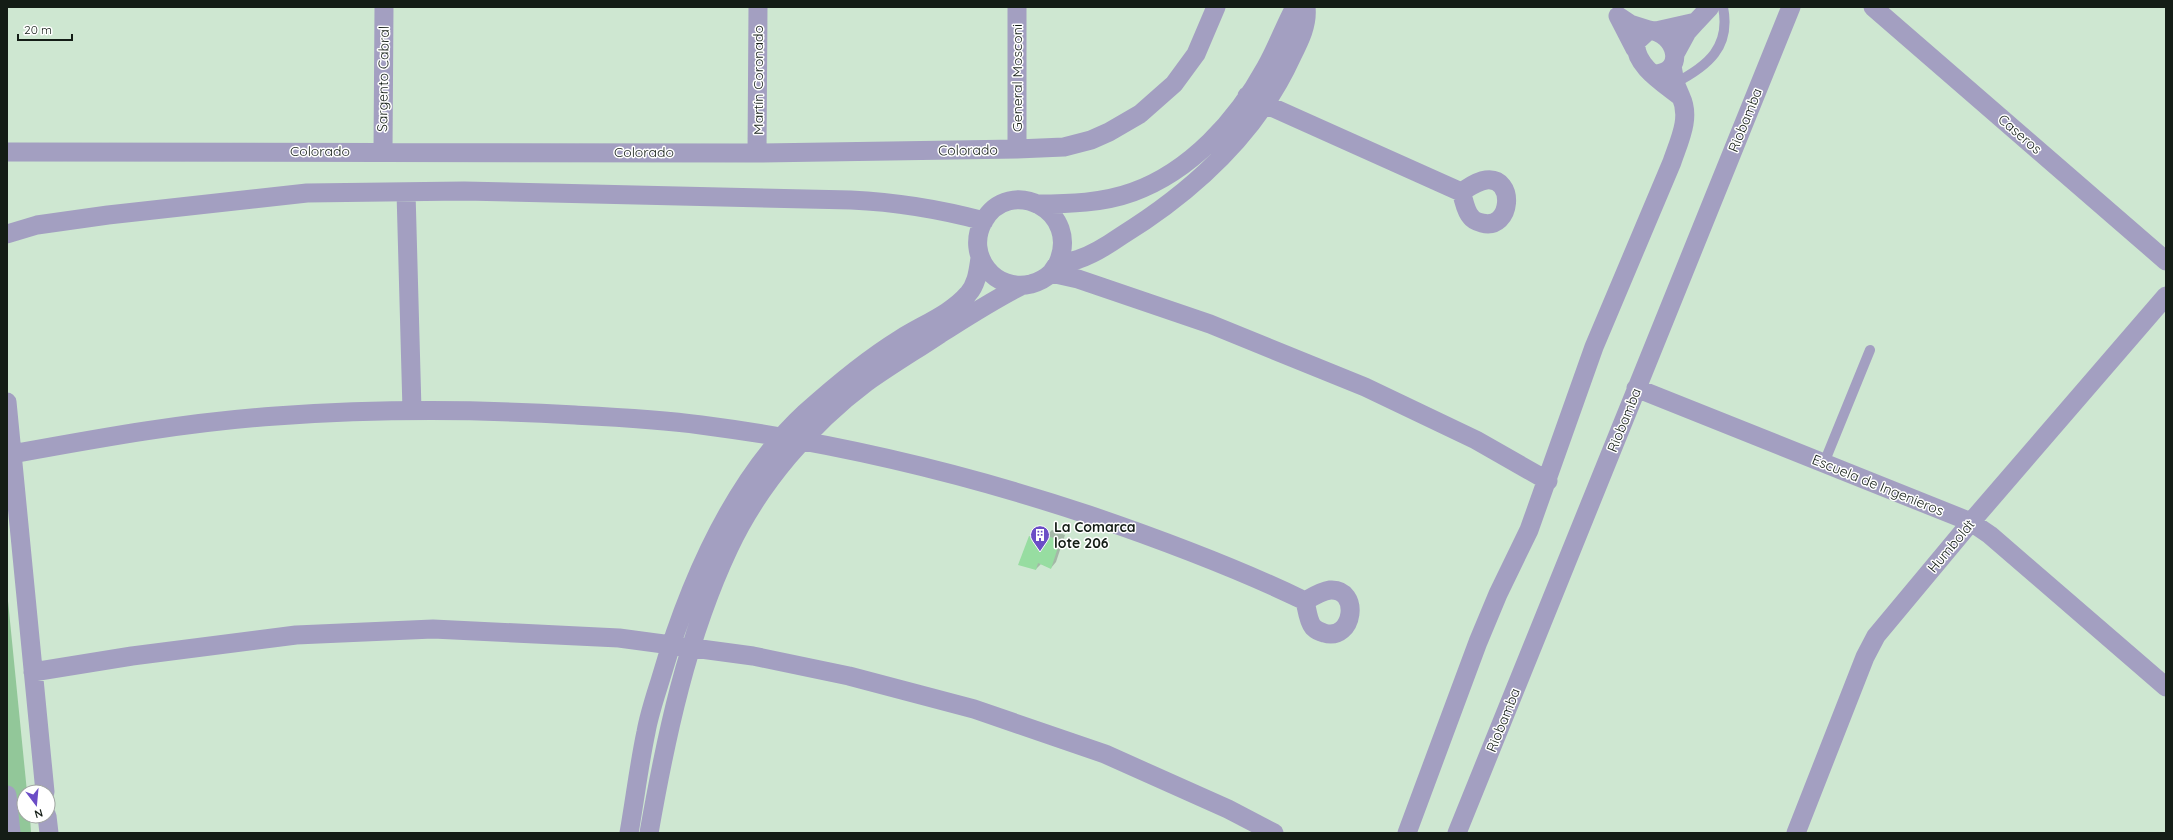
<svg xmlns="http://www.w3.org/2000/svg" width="2173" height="840" viewBox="0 0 2173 840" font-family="Quicksand,sans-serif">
  <rect width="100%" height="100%" fill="#cee7d1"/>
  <path fill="#92c799" d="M7,591L27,792H24V816H30L31,833H7Z"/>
  <path fill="#0003" d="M1052,530L1065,535L1056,562L1051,568L1041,564L1036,569L1030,536L1035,531L1047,535Z"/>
  <path fill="#97dda1" d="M1046,535L1060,541L1051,569L1038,563L1036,570L1018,565L1029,536L1044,542Z"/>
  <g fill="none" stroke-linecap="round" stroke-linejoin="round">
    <path stroke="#a39fc1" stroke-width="10" d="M1675,83C1708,66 1731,47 1723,7
      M1824,463L1870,350"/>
    <path stroke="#a39fc1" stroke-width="19" d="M1873,7L2166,261
      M1696,22L1710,7
      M1656,31L1696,22L1687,32L1675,54
      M1635,49L1618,16L1630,24L1649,30
      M1654,74C1687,73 1677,33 1649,30L1636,42C1633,65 1665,84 1681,97L1675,83L1672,66
      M1247,96L1461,192C1464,199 1465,211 1471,217C1473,220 1478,222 1482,223C1512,231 1516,176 1486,180C1477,181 1468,188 1461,192
      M1017,149V7
      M383,151L384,7
      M7,152L757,153L1017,149L1064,147L1091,140L1109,132L1140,114L1174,84L1196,54L1216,7
      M757,153L758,7
      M406,192L412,410
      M1037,204C1069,204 1103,203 1133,192C1191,171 1237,120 1266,67C1277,48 1284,27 1295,7
      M7,234L37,225L108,215L307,193L464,191L851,200C896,202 939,209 984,221
      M1057,265C1083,211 1009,174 983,222C965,255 995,293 1031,284C1038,282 1046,278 1051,273C1053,271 1054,267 1057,265C1062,262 1072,262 1079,259C1094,254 1108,245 1121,236C1192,192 1257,133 1292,56C1300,40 1308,24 1306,7
      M1051,273L1078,279L1210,324L1365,387L1476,440L1548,481
      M1636,388L1971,522L1990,535L2166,687
      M7,402L45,792
      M12,454C100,438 187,422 276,416C375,409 475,409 575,415C616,417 659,419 701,425C832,442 963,473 1089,515C1162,540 1235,567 1305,601C1307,609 1308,621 1313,627C1316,630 1320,632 1324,633C1354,642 1361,588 1330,590C1322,591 1312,597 1305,601
      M33,672L132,656L296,635L433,629L619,638L753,656L849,676L974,709L1105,754L1228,809L1274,833
      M7,795L11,833
      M47,816L49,833
      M629,833C635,799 639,765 646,732C649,715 655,697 660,681C688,585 731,482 805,413C835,386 866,360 900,339C922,325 951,314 968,294C977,284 978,271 980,258
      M649,833C666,736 687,637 729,548C759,484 811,424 867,382C891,365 916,350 940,334C967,317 993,300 1021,286
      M1407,833L1478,642L1498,594L1529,530L1594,347L1672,162C1679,141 1691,118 1681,97
      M1457,833L1791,7
      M1796,833L1865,657L1876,636L1971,522L2166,296"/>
  </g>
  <defs>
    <g id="building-pin" transform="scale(1)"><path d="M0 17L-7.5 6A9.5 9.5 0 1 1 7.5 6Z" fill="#6b4dc6" stroke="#fff"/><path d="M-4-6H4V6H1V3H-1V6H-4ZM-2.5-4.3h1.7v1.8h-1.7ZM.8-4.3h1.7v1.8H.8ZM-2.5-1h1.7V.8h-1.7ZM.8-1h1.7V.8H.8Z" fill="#fff"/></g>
  </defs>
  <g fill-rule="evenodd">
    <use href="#building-pin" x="1040" y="535"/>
  </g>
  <g text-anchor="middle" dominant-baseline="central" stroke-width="3" stroke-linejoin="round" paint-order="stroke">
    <g font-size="14" fill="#141d16" stroke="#fff">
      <text transform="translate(1017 78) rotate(-90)">General Mosconi</text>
      <text transform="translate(383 79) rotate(-89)">Sargento Cabral</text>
      <text transform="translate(758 80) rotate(-90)">Martín Coronado</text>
      <text transform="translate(1745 120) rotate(-68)">Riobamba</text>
      <text transform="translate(2020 134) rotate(41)">Caseros</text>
      <text transform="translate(968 150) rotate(-1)">Colorado</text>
      <text x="320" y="151">Colorado</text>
      <text x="644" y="152">Colorado</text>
      <text transform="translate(1624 420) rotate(-68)">Riobamba</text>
      <text transform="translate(1878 485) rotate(22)">Escuela de Ingenieros</text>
      <text transform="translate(1951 546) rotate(-50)">Humboldt</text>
      <text transform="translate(1503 720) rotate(-68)">Riobamba</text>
    </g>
    <g font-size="14" font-weight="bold" fill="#141d16" stroke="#fff" text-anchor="start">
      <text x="1054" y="527">La Comarca<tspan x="1054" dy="16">lote 206</tspan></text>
    </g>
  </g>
  <rect width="2173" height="840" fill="none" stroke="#141d16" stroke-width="16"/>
  <g transform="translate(36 804) rotate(164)"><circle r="19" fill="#ffffff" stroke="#a1a5a2"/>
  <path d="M0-3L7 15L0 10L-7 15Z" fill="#6b4dc6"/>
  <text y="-6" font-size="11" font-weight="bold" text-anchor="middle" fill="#141d16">N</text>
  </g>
  <path d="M18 34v6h54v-6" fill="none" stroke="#141d16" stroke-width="2"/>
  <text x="24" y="34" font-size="12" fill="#141d16" stroke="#ffffff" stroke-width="3" paint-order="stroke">20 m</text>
</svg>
